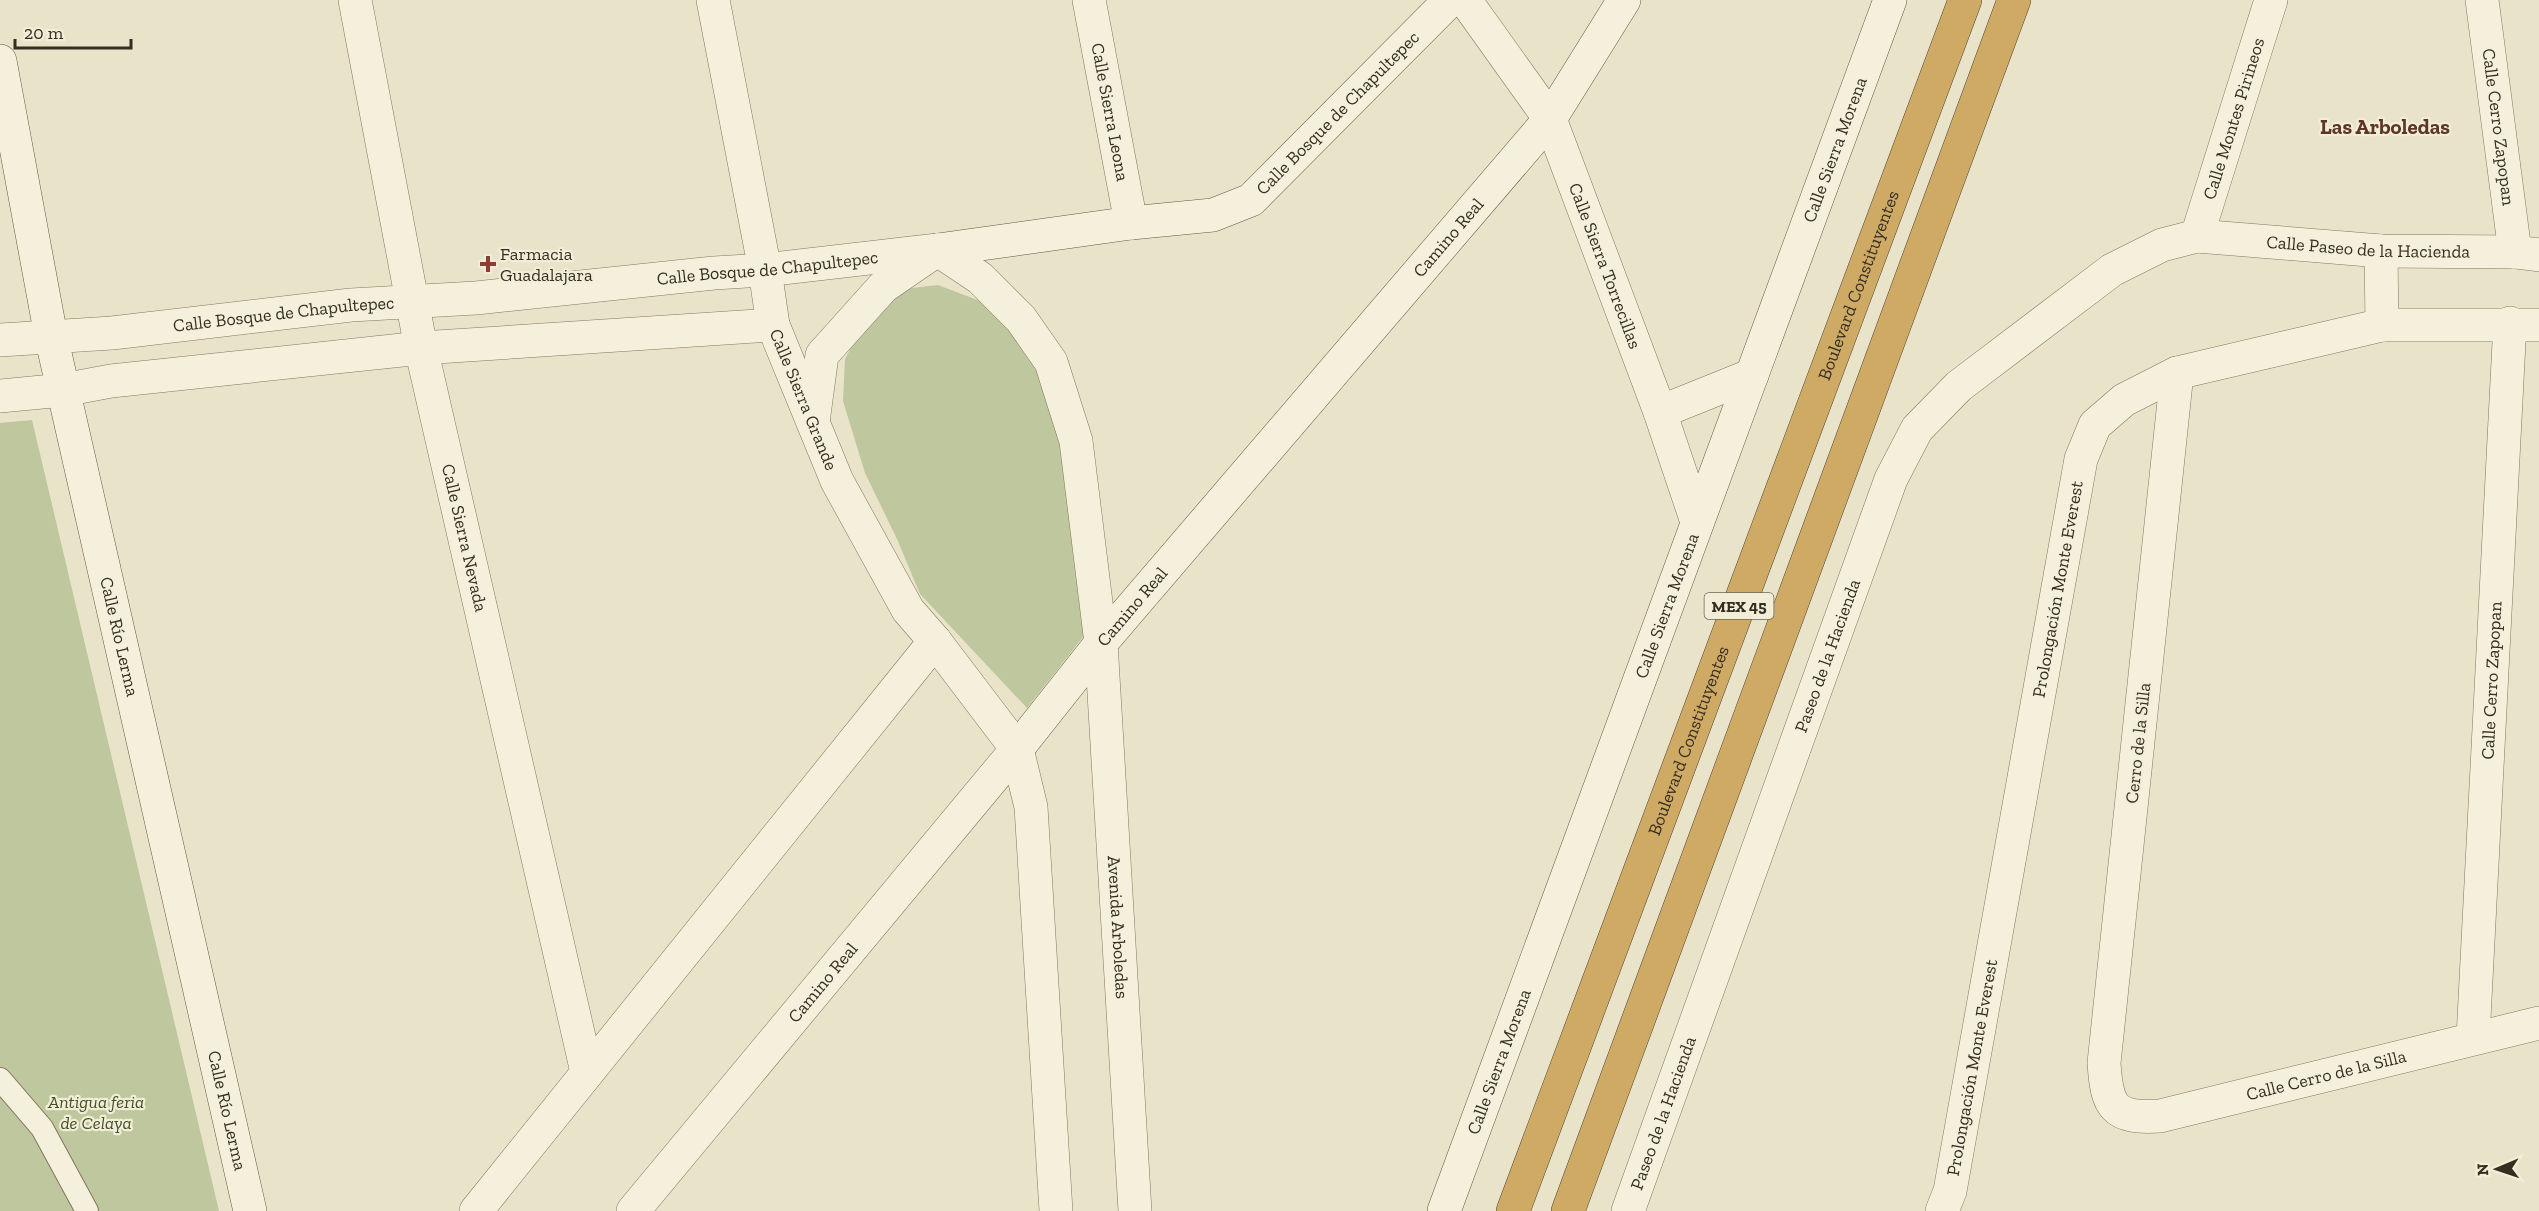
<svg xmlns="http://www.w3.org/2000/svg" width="2539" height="1211" viewBox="0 0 2539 1211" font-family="'Zilla Slab',serif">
  <rect width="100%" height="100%" fill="#e9e3c9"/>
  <path fill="#bec79d" d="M938,285L980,301L1013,325L1070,435L1094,623L1027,708L920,594L897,539L865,473L843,401L845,359L866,320L903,289Z
    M32,420L219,1211H0V423Z"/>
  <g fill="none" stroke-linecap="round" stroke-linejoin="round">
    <g stroke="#84765f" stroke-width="24">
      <path id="lane" d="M0,1079L42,1128L87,1211"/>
    </g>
    <g stroke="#84765f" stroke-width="34">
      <g id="street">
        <path id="s1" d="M355,0L421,348L587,1072"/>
        <path id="s2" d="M713,0L765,270L773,325L837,481L908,610L935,641L1017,749L1031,807L1056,1211"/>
        <path id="s3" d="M1089,0L1131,223"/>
        <path id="s4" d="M1465,0L1550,119L1660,412L1697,522"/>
        <path id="s5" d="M2482,0L2515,252"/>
        <path id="s6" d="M2197,236L2271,0"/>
        <path id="s7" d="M938,250L980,278L1021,319L1051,362L1076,441L1101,643L1135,1211"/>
        <path d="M2381,251L2382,325"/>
        <path id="s8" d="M0,340L112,333L351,305L476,298L714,273L765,270L938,250"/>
        <path id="s9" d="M2177,373L2104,1063C2107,1107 2113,1119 2160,1116L2539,1023"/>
        <path d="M0,396L63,390L111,381L421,348L773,325"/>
        <path d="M1660,412L1752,375"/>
        <path d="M813,422L822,355L883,287L934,252"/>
        <path id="s10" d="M2473,1038L2510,323"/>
        <path d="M476,1211L935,641"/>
        <path id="s11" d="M633,1211L1017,749"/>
        <path id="s12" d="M1628,1211L1891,479L1917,429L1959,386L2112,270L2162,245L2197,236L2381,251L2515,252L2539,255"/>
        <path id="s13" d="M1942,1211L1950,1191L2081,459L2095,425L2124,400L2177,373L2382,325H2539"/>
      </g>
    </g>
    <g stroke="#665842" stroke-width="34">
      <g id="secondary">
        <path id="s14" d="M0,61L51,336L250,1211"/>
        <path id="s15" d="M938,250L1131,223L1213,215L1251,200L1450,0"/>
        <path id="s16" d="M1017,749L1101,643L1550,119L1624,0"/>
        <path id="s17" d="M1444,1211L1890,0"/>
      </g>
    </g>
    <g stroke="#524533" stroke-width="34">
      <g id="highway">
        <path id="s18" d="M1513,1211L1965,0"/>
        <path d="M1568,1211L2014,0"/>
      </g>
    </g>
    <use href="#lane" stroke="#f5f0db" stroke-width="22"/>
    <use href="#street" stroke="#f5f0db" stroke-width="33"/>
    <use href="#secondary" stroke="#f5f0db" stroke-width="33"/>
    <use href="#highway" stroke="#ceaa64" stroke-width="33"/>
  </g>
  <path fill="#8c3e36" stroke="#f2edd7" stroke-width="2" d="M485 255h6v6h6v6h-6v6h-6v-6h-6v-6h6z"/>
  <g text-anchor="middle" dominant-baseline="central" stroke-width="4.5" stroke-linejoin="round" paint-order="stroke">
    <rect fill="#f2edd7" stroke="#6e6758" stroke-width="1.5" x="1704.5" y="593" width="69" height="26" rx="4.5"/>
    <g font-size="16" font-weight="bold" fill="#362d21">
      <text x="1739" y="606">MEX 45</text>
    </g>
    <g font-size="18" fill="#362d21" stroke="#f2edd7">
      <text stroke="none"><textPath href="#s3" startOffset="114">Calle Sierra Leona</textPath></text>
      <text stroke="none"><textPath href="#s15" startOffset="441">Calle Bosque de Chapultepec</textPath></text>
      <text stroke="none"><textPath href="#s6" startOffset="123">Calle Montes Pirineos</textPath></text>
      <text stroke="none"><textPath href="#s5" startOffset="128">Calle Cerro Zapopan</textPath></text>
      <text stroke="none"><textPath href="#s17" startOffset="1131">Calle Sierra Morena</textPath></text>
      <text stroke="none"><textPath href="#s16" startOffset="669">Camino Real</textPath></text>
      <text stroke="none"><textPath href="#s12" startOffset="1350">Calle Paseo de la Hacienda</textPath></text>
      <text stroke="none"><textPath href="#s4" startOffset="303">Calle Sierra Torrecillas</textPath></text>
      <text stroke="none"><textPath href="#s8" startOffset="771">Calle Bosque de Chapultepec</textPath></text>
      <text stroke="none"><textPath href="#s18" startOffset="988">Boulevard Constituyentes</textPath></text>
      <text stroke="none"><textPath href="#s8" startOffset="285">Calle Bosque de Chapultepec</textPath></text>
      <text stroke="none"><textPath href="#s2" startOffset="411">Calle Sierra Grande</textPath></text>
      <text stroke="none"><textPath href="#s1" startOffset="549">Calle Sierra Nevada</textPath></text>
      <text stroke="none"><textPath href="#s13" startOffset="633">Prolongación Monte Everest</textPath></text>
      <text stroke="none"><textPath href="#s17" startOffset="645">Calle Sierra Morena</textPath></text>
      <text stroke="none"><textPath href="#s16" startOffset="183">Camino Real</textPath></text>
      <text stroke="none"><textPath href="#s14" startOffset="588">Calle Río Lerma</textPath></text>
      <text stroke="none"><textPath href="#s12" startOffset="590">Paseo de la Hacienda</textPath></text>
      <text stroke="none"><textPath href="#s10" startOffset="358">Calle Cerro Zapopan</textPath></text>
      <text stroke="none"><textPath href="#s18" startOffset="502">Boulevard Constituyentes</textPath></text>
      <text transform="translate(2138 743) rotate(-84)">Cerro de la Silla</text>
      <text stroke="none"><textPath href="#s7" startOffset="732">Avenida Arboledas</textPath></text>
      <text stroke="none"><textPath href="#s11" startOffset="297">Camino Real</textPath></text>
      <text stroke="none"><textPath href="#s17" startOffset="159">Calle Sierra Morena</textPath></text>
      <text stroke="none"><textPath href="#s13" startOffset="147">Prolongación Monte Everest</textPath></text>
      <text stroke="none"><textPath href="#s9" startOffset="958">Calle Cerro de la Silla</textPath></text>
      <text stroke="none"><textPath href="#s14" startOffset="1074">Calle Río Lerma</textPath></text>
      <text stroke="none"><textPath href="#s12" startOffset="104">Paseo de la Hacienda</textPath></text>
    </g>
    <g font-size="18" fill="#362d21" stroke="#f2edd7" text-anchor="start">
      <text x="500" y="254">Farmacia<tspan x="500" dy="21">Guadalajara</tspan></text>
    </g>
    <g font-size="18" font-style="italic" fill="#43502a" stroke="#f2edd7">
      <text x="96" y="1102">Antigua feria<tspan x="96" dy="21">de Celaya</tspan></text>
    </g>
    <g font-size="21" font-weight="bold" fill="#5d3726" stroke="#f2edd7">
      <text x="2385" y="126">Las Arboledas</text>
    </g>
  </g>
  <g transform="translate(2497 1169) rotate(268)" stroke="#f2edd7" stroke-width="4.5" paint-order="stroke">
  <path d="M0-4.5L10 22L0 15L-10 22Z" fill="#362d21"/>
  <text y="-9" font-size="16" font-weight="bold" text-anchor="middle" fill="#362d21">N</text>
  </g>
  <path d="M15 39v9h116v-9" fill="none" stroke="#362d21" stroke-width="3"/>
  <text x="24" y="39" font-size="18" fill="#362d21" stroke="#f2edd7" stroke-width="4.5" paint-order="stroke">20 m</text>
</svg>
